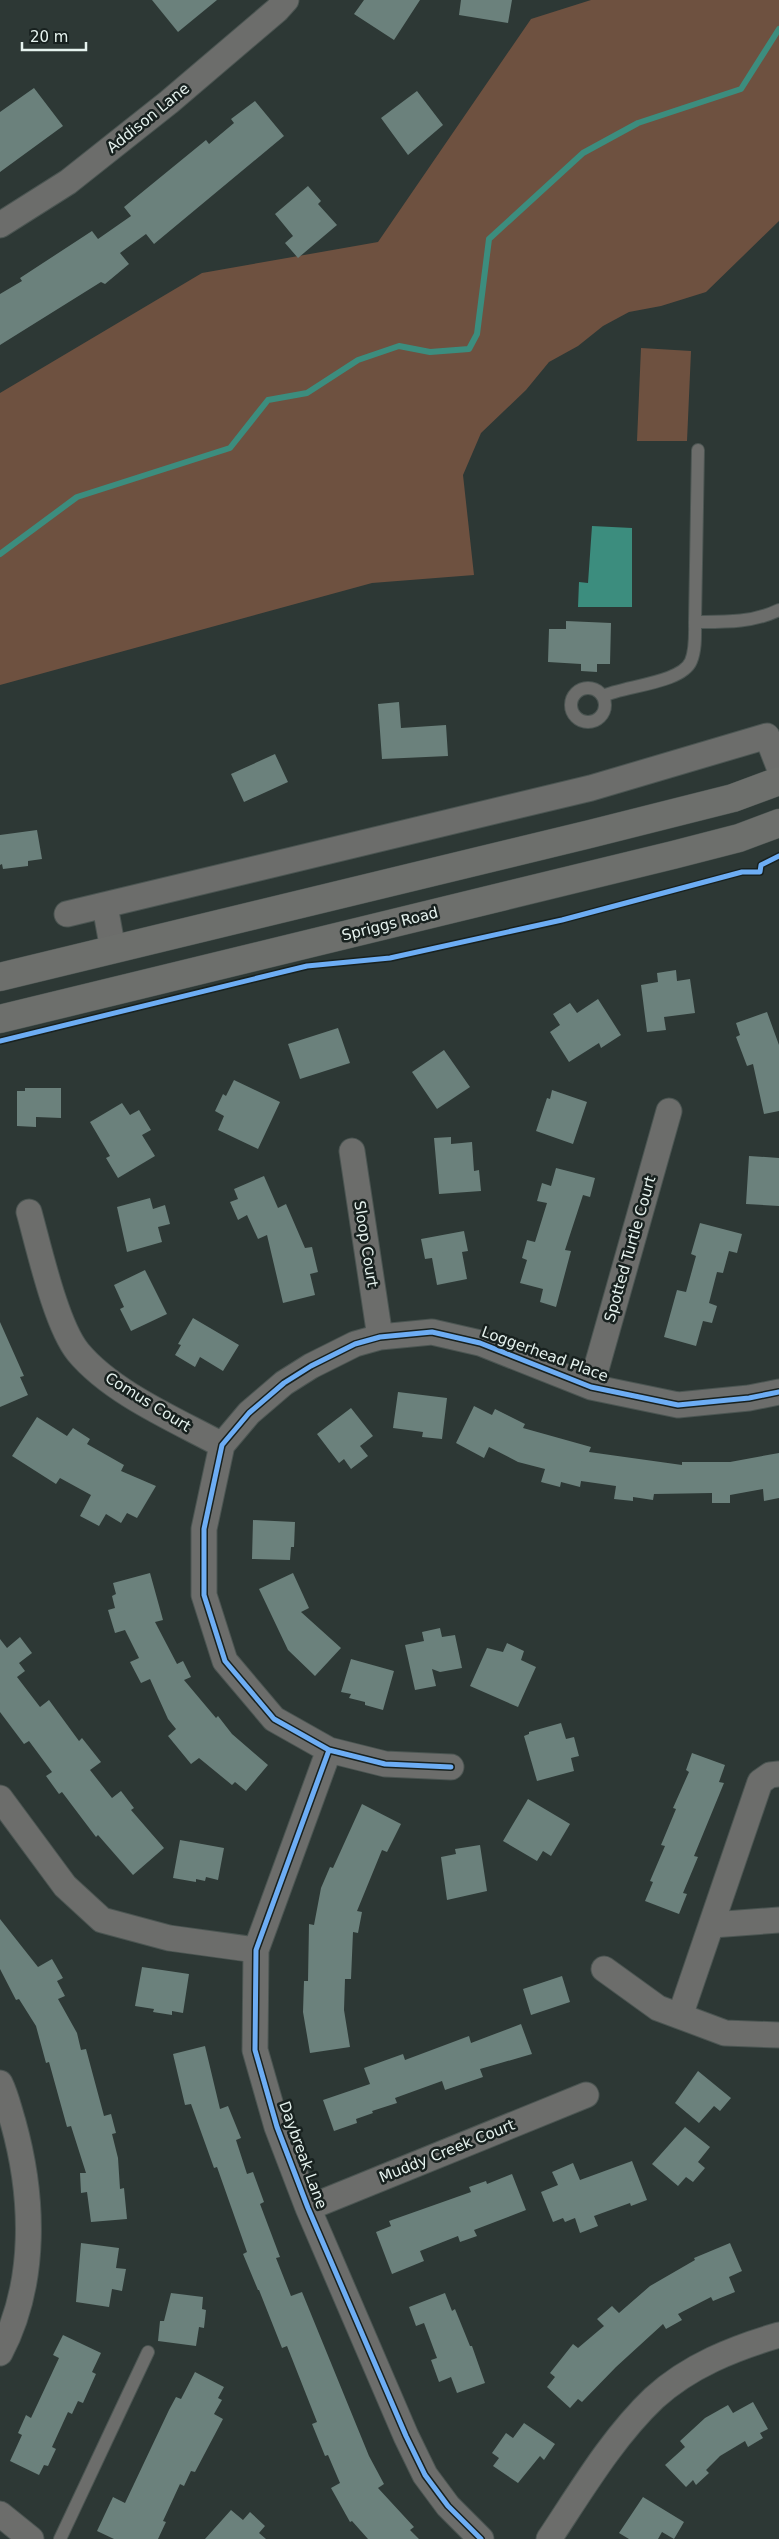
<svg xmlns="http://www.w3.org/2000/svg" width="779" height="2539" viewBox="0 0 779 2539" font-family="'DejaVu Sans',sans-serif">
  <rect width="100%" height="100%" fill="#2d3835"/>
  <path fill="#6e5140" d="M591,0H779V221L706,292L661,306L629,312L603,326L578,346L549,362L526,390L481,433L463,475L474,575L372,583L0,685V393L202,273L378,242L531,19Z
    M641,348L691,351L687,441H637Z"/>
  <path fill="#3c8d7e" d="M592,526L632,528V607H578L579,582L588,583Z"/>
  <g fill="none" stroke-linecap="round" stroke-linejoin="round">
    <path stroke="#3c8d7e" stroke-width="6" d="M0,554L77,497L230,448L268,400L307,393L358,360L399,346L430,352L469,349L477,334L489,239L583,153L638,123L741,89L779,29"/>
  </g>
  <path fill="#6b817c" d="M152,0H217L178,32Z
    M364,0H420L394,40L354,14Z
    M461,0H512L508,23L459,15Z
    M34,88L63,126L0,172V112Z
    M417,91L443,125L408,155L381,118Z
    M255,101L284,136L154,244L146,234L120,253L129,264L105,284L101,282L0,345V294L22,281L20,278L92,231L98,239L131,216L124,207L206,140L209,144L234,123L231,119Z
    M308,186L321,201L318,204L337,225L298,258L285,243L293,236L275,214Z
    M566,621L611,623L610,664H597V672L581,671V664L548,662L549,629H566Z
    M399,702L401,728L446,725L448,756L382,759L378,704Z
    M275,754L288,782L244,802L231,774Z
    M37,830L42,859L28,861V866L3,869L2,864L0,865V835Z
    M676,970L677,981L690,979L695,1013L664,1017L666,1030L647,1032L641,985L658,982L657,973Z
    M598,999L621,1035L601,1048L599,1043L569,1062L550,1032L560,1025L553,1014L570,1003L577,1013Z
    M767,1012L779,1045V1111L764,1114L753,1064L747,1066L736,1037L740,1035L736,1023Z
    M338,1028L350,1063L300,1079L288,1044Z
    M444,1050L470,1087L437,1109L412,1072Z
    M234,1080L280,1102L258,1149L218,1130L224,1116L215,1111L223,1094L226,1096Z
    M25,1088H61V1118L36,1117V1127L17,1126V1091H25Z
    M552,1090L587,1102L573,1144L536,1131L547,1098L550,1099Z
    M122,1103L130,1115L139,1110L151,1130L142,1135L155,1156L118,1178L106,1158L110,1156L90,1122Z
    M451,1137V1144L472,1142L474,1171L479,1170L481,1191L439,1194L434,1138Z
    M749,1156L779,1158V1206L746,1204Z
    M556,1168L595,1178L590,1197L583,1195L565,1250L571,1251L556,1307L540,1302L543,1289L520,1283L527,1260L522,1258L527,1240L535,1242L547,1203L537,1201L542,1183L551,1186Z
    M264,1176L278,1208L286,1204L305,1248L312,1247L318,1272L310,1274L315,1295L283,1303L267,1235L258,1239L247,1215L238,1220L230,1202L238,1199L234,1189Z
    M150,1198L153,1209L165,1205L170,1224L158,1227L162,1242L127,1252L117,1207Z
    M700,1223L742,1234L737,1253L729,1251L723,1273L717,1272L709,1303L717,1306L712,1323L703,1321L696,1346L664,1337L677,1290L686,1292L696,1256L691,1254Z
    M464,1231L468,1251L462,1252L467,1279L437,1285L432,1258L425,1259L421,1239Z
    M145,1270L167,1314L131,1331L120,1309L124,1307L114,1285Z
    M193,1318L239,1345L223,1371L200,1357L195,1367L175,1355L181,1345L178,1344Z
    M0,1322L24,1376L20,1377L28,1395L0,1407Z
    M398,1392L447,1398L442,1439L422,1437L423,1432L393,1428Z
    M474,1406L492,1415L495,1409L525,1424L523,1428L591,1447L589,1452L682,1465V1462H730L779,1453V1498L764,1501L763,1489L730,1495V1503H712V1493L654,1494L653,1500L633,1497V1501L614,1499L616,1486L581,1481L580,1487L561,1482L560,1487L541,1482L545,1469L518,1462L489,1447L484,1458L456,1443Z
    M351,1408L373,1436L360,1446L368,1456L351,1469L344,1459L339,1463L317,1434Z
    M37,1417L67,1436L73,1428L90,1439L87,1444L124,1465L121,1471L156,1486L137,1518L127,1513L121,1523L106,1514L99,1526L80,1516L91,1495L60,1478L56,1484L12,1456Z
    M253,1520L295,1522L294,1547H291L290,1560L252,1559Z
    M150,1573L163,1620L155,1622L177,1664L183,1661L191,1677L184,1680L216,1718L218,1716L232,1734L268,1765L246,1791L235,1782L232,1785L199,1758L191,1764L168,1736L176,1729L168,1719L150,1679L141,1683L130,1662L139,1658L125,1630L115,1633L108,1610L115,1608L112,1596L116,1594L113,1583Z
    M293,1573L309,1608L301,1612L341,1648L315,1676L288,1650L259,1589Z
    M440,1628L442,1637L455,1635L462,1668L440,1672L432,1669L436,1686L415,1690L405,1645L424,1641L422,1632Z
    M20,1637L32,1653L19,1663L25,1671L17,1677L40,1707L49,1700L79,1741L82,1738L101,1762L90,1770L112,1798L121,1791L134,1808L131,1810L164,1848L133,1875L98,1835L96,1837L62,1792L59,1794L46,1776L52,1772L29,1741L24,1744L0,1712V1639L7,1648Z
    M507,1643L524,1651L521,1660L536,1667L518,1707L470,1686L487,1648L503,1652Z
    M351,1659L394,1671L383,1710L365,1705V1702L349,1698L351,1694L341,1692Z
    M561,1723L566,1739L574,1737L579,1756L571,1758L574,1771L537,1781L524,1736L529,1734V1732Z
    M692,1753L725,1765L719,1782L724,1783L694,1856L698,1857L683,1893L687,1894L679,1914L645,1901L653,1882L650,1881L665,1846L661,1845L676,1809L673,1808L689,1772L686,1770Z
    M528,1799L570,1824L551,1856L543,1851L537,1861L503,1841Z
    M362,1804L401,1824L387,1852L382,1850L357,1911L362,1912L358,1933L353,1932L351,1979H345L344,2010L350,2047L310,2053L303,2012L304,1981H308L309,1924L314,1925L321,1888L330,1867L333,1868Z
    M180,1840L224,1848L218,1880L206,1877L205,1881L196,1879V1882L173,1878Z
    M480,1845L487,1891L447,1900L441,1857L456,1854L455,1849Z
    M0,1919L38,1967L52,1959L63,1978L57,1981L65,1996L58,1999L77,2033L81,2050L86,2049L104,2116L111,2114L116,2133L112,2134L118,2158L120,2189L124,2188L127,2219L91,2222L87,2192L81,2193L80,2173H86L71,2126L67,2127L49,2062L46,2063L36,2026L19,1999L16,2000L0,1969Z
    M142,1967L189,1974L183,2013L172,2011V2015L153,2012L154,2009L135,2006Z
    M562,1976L570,2002L531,2015L523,1989Z
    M521,2024L532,2054L480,2069L483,2077L445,2090L442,2081L395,2098L397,2103L372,2111L373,2113L356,2119L357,2123L334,2131L323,2100L370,2084L364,2068L403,2054L405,2060L469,2036L471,2043Z
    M205,2046L220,2109L228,2106L241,2138L236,2140L247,2174L253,2172L264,2202L260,2204L280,2257L276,2258L291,2296L302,2292L369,2456L384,2484L378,2488L414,2527L410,2530L419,2539H368L352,2521L350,2522L331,2488L340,2483L328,2455L325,2456L312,2424L317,2422L287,2346L282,2348L259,2290H258L243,2254L247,2252L217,2167L214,2168L191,2104L185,2105L173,2054Z
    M698,2071L731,2098L720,2111L714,2106L699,2123L675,2103Z
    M685,2127L710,2147L698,2162L705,2168L693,2182L686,2177L678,2186L652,2164Z
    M632,2161L647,2200L631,2206L630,2203L594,2216L598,2226L580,2233L575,2218L565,2222L563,2218L553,2222L541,2192L558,2185L552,2172L573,2163L580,2180Z
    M512,2174L526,2210L474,2230L477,2236L460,2242L458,2236L420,2251L424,2261L392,2274L376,2232L391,2226L389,2221L471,2192L469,2187L486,2181L487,2184Z
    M81,2243L119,2248L116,2268L126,2269L122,2291L112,2289L109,2307L76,2302Z
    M730,2243L742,2271L729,2277L735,2292L713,2301L711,2297L678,2314L682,2320L666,2329L663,2324L616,2367L582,2402L578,2399L570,2408L547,2387L555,2377L550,2373L573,2344L578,2348L604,2326L597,2319L612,2306L619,2313L650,2286L695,2260L694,2258Z
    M171,2293L203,2297L202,2309L206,2310L204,2328L199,2327L196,2346L158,2341L160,2321H164Z
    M445,2293L452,2311L455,2309L470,2346H472L485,2383L457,2393L451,2377L439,2382L431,2360L437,2358L424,2323L416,2326L409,2307Z
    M63,2335L101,2353L92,2372L96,2374L83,2403L78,2401L72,2414L68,2412L52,2447L56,2449L48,2466L44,2465L39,2475L10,2461L22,2435L18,2433L26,2415L31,2418L59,2358L53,2355Z
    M195,2372L224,2387L218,2398L222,2400L214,2414L223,2419L195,2472L191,2471L184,2486L180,2484L163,2521L166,2522L158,2539H114L97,2531L113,2497L125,2503L169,2410L176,2397L181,2399Z
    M753,2402L768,2429L760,2433L763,2438L748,2447L745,2441L720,2456L706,2470L709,2473L696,2485L693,2480L686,2487L665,2465L685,2447L680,2441L705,2418L728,2405L733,2413Z
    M524,2423L555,2444L544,2460L540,2456L518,2483L493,2466L499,2458L492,2453L506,2433L513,2438Z
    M643,2497L684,2522L674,2539L662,2532L658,2539H629L619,2533Z
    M231,2510L243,2520L250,2512L265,2526L259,2533L266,2539H205Z"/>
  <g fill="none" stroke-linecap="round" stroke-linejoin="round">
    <g stroke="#4b5552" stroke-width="14">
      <path id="service" d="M698,450L695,622C724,622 752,623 779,610
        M571 705a17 17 0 1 1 34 0a17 17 0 1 1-34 0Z
        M603,696C624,686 682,683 691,661C696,649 695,634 695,622
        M60,2539L148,2352"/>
    </g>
    <g stroke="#4b5552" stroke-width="27">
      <path id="minor" d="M0,225L68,182L169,102L277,10L286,0
        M105,906L113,950
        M67,914L591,788L767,736L779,767
        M352,1151L380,1337
        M29,1212C39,1248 56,1325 78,1352C112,1393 176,1420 222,1445
        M591,1387L669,1111
        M329,1750L256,1950L255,2050L277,2127L308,2208L406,2436L425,2475L448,2506L481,2539
        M451,1767L385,1764L329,1750L274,1719L225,1661L204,1595V1529L222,1445L249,1413L284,1383L311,1366L355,1344L380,1337L432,1332L480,1343L591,1387L678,1405L749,1398L779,1392
        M0,1798L65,1886L102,1920L169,1938L256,1950
        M712,1925L779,1920
        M604,1969L658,2008L725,2033L779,2035
        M680,2016L760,1782L770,1775L779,1774
        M0,2083C6,2095 9,2109 13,2122C34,2197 37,2283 0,2353
        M308,2208L586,2095
        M0,2514L31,2539
        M549,2539C581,2491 612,2438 654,2398C689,2366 734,2348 779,2335"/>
    </g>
    <g stroke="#4b5552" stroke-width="29">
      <path id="secondary" d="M0,977L590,834L733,798L779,781
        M0,1019L673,855L739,838L779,823"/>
    </g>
    <use href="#service" stroke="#6c6d6b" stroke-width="12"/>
    <use href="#minor" stroke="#6c6d6b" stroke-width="25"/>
    <use href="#secondary" stroke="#6d6f6c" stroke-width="28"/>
    <g stroke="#18211f" stroke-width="8">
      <path id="cycleway" d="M0,1041L307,966L390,958L562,920L742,872H760L761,865L779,856
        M329,1750L256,1950L255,2050L277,2127L308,2208L406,2436L425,2475L448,2506L481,2539
        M451,1767L385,1764L329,1750L274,1719L225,1661L204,1595V1529L222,1445L249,1413L284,1383L311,1366L355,1344L380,1337L432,1332L480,1343L591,1387L678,1405L749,1398L779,1392"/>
    </g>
    <use href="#cycleway" stroke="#6dadf4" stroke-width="5"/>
  </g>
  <g text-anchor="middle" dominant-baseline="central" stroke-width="5" stroke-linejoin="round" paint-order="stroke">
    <g font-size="15" fill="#e6f3ef" stroke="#18211f">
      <text transform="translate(148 118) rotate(-39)">Addison Lane</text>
      <text transform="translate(390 924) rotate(-14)">Spriggs Road</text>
      <text transform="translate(366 1244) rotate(81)">Sloop Court</text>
      <text transform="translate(630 1249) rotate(-74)">Spotted Turtle Court</text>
      <text transform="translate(545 1354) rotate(20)">Loggerhead Place</text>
      <text transform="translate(148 1402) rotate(32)">Comus Court</text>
      <text transform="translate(447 2151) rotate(-22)">Muddy Creek Court</text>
      <text transform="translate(303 2155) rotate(70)">Daybreak Lane</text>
    </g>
  </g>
  <path d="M22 42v8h64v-8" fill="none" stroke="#e6f3ef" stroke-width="2.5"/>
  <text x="30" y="42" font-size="15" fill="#e6f3ef" stroke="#18211f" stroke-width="4" paint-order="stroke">20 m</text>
</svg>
